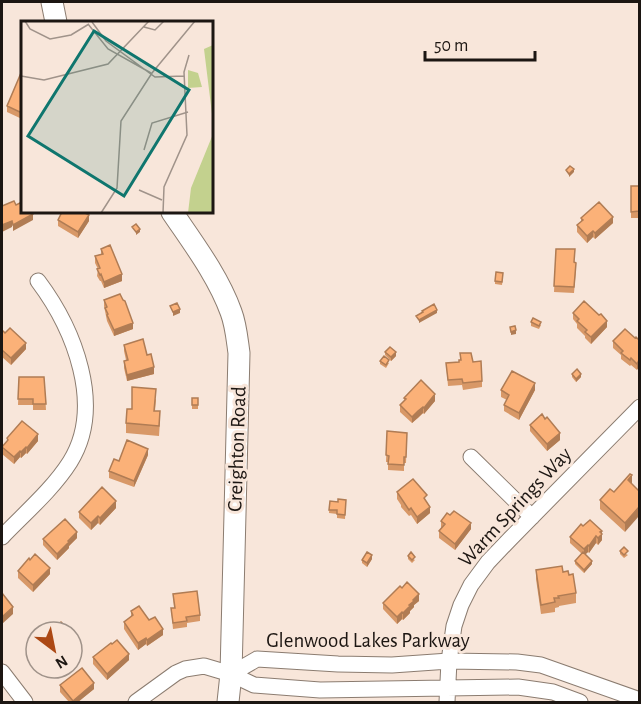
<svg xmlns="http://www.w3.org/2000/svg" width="641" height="704" viewBox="0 0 641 704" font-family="'Alegreya Sans',sans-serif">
  <rect width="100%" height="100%" fill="#f8e6da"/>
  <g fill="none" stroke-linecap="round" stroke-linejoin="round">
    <g stroke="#8b7c70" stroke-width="17">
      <path id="street" d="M471,457L532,517
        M2,537C24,514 53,489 70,462C105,406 74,329 38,281
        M2,672L25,702
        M231,674L257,659L338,664L392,665L449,661L517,662L541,665L640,700
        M136,702L176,673L185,669L204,666L231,674L254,685L320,690L518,687L553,692L580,702
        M447,702L449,661L454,626L461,605L471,585L488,562L510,539L640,407"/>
    </g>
    <g stroke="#8b7c70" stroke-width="23">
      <path id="secondary" d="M52,2L56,22
        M172,212C193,243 218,276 231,312C236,325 237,339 239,353L231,674L228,702"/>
    </g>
    <use href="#street" stroke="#fff" stroke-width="15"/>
    <use href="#secondary" stroke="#fff" stroke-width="21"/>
  </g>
  <path fill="#d89867" d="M22,73V119L7,112V106Z
    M631,186H639V218H631Z
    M581,218L613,223L595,239L593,237L587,243L577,232V225L581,222Z
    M58,220L89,221L78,238L58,226Z
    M101,249L122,281L104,288L101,281H100L97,276L98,269L95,263V256L101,254Z
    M556,249L574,262L576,269L574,293L554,292Z
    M503,276L502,285L495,284V281Z
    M104,300L133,329L114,336L107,321L104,306Z
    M573,313L599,315L607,327L591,344L585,338V336L577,328V324L573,319Z
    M531,322L541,325L539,329L531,326Z
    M2,330L26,349L11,365L2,357Z
    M635,338L639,340L637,370L631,365L630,366L621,359V355L613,348V341Z
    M124,345L147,355L154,374L127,381L124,368V361L126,360L124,351Z
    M385,352L396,356L391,361L385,355Z
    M460,353L473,362L482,381V387L463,390L462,385L448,386L446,363L459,362L460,360Z
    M380,361L389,363L386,368L380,364Z
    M572,374L581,377L576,382L572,377Z
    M19,377H44L46,410H33V405H18Z
    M501,390H535L519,420L504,411V405L507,400L501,397Z
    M192,398H198V409H192Z
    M404,398L435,401L424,414L423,413L418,418L412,423L400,412V405L404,401Z
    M156,399L155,411L160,421L159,436L126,433V423L132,409Z
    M530,425L560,440L547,451L530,431Z
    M387,431L407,433L406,463H404V471L388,470V462H386Z
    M7,438L38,441L27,454L26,453L21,458L20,457L14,464L2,454V447L7,442Z
    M148,455L134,487L109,478V471Z
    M630,474L625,532L600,509V500L614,492Z
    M397,492L427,502L430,513L417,524L411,515L409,516L401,507V505L397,499Z
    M346,500L345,519L337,518V514L329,513L330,501L338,502Z
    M116,508L100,525L98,523L91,530L79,518V512Z
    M441,521L471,529L455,550L439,538V531L441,528Z
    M583,526L602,531V540L598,545L596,543L589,553L588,552L585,554L592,564L584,573L575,564V561L582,554L570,543V537Z
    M77,538L69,546V548L57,560L43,545V539Z
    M620,551L628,555L624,558L620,554Z
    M408,556L415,560L412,563L408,559Z
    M372,559L367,567L362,563V560Z
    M536,570L563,572L569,575L576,593V603L559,606V607L555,608V612L541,614L536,579Z
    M18,571L50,574L33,592L18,578Z
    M173,594L200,615V621L187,623V627L173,629L171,608H174Z
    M419,601L414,605V607L410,611V613L403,620L402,619L397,624L383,609V603Z
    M131,611L149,620L163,635L147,646L146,644L138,650L124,629V622L131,617Z
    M93,657L129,660L107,680L93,664Z
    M60,685L94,689L78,702H69L60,692Z"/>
  <path fill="#b07c54" d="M574,169V172L569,177V174Z
    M33,214V220L13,231V225Z
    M89,215V221L78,238V232Z
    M613,217V223L595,239V233Z
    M12,221V227L2,232V225Z
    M140,229V232L136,235V232Z
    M593,231V237L587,243V236Z
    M122,274V281L104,288V282Z
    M180,309V313L173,316V312Z
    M437,310V313L419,323V320Z
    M607,321V327L591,344V337Z
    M133,323V329L114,336V330Z
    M516,330V334L511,335V332Z
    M26,343V349L11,365V358Z
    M396,352V356L391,361V357Z
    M639,360V367L637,370V364Z
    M154,367V374L127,381V375Z
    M581,374V377L576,382V379Z
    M535,383V390L519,420V413Z
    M435,394V401L424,414V408Z
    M423,407V413L412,423V417Z
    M560,433V440L547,451V444Z
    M38,434V441L27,454V448Z
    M26,447V453L21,458V452Z
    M148,449V455L134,487V481Z
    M20,451V457L14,464V457Z
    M632,475V484L628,480Z
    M116,501V508L100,525V518Z
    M430,507V513L417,524V517Z
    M639,507V516L625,532V523Z
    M98,516V523L91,530V523Z
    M471,523V529L455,550V544Z
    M602,531V540L598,545V538Z
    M77,532V538L69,546V548L57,560V554Z
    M596,536V543L589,553V546Z
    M588,545V552L584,556V549Z
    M372,555V559L367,567V563Z
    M592,561V564L584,573V570Z
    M50,568V574L33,592V585Z
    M419,594V601L414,605V607L410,611V613L403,620V613L413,600Z
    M13,607V614L2,624V617Z
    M402,612V619L397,624V617Z
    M65,626V629L61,632H60V630Z
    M163,629V635L147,646V640Z
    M146,638V644L138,650V643Z
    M129,654V660L107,680V674Z
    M94,683V689L78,702H73V701Z"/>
  <path fill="#fbb178" stroke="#b07c54" stroke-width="1.5" d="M21,73H22V113L7,106Z
    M570,166L574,169L569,174L566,170Z
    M631,186H639V211L631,212Z
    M14,201L16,205L22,202V212H32L33,214L13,225L12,221L2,225V206Z
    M599,202L613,217L595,233L593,231L587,236L577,225L583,220L581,218Z
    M62,212H83L89,215L78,232L58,220Z
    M136,224L140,229L136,232L132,227Z
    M110,245L122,274L104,282L101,274L100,275L97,269L100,268L95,256L103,254L101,249Z
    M556,249H575L574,262L576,263L574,287L554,286Z
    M496,272L503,273L502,282L495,281Z
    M120,294L123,300L125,301L133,323L114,330L107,315L108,314L105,308L107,307L104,300Z
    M584,301L599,315L601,314L607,321L591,337L585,332L587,330L577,321L579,319L573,313Z
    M177,303L180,309L173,312L170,306Z
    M434,304L437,310L419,320L416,316L423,312L422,311Z
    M533,318L541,322L539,326L531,322Z
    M515,326L516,330L511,332L510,327Z
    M10,328L26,343L11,358L2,350V330L5,333Z
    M625,329L635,338L636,337L639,340V360L637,364L631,358L630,360L621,353L623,351L613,341Z
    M143,339L147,355L151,354L154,367L127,375L124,361L128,360L124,345Z
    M390,347L396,352L391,357L385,352Z
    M460,353H471L473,362L481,361L482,381L463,383L462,379L448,380L446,363L459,362V360H461Z
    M384,356L389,360L386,365L380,361Z
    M577,369L581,374L576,379L572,374Z
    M512,371L535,383L519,413L504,405L509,395L501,390Z
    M19,377H44L46,404H33V399H18Z
    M421,380L435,394L424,408L423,407L418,411L412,417L400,405L406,399L404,398Z
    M132,387L156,389L154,411H160L159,426L126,423L127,409H132Z
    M192,398H198V405H192Z
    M542,414L545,419L547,417L560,433L547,444L530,425Z
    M22,421L38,434L27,448L26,447L21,452L20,451L14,457L2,447L8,440L7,438Z
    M387,431L407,433L406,457H404V465L388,464L389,456L386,455Z
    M127,440L148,449L134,481L109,471L114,459L119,461Z
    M630,474L632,475L628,480L639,491V507L625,523L600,500L610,489L614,492Z
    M413,479L427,495L424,498L430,507L417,517L411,508L409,510L397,492Z
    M102,487L116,501L100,518L98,516L91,523L79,512Z
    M338,499L346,500L345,515L337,514V510H329L330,501L338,502Z
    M454,511L471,523L455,544L439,531L445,524L441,521L447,513L450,515Z
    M65,519L77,532L68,541L69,542L57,554L43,539Z
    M590,520L602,531L600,532L602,534L598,538L596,536L589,546L588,545L584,549L570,537L581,524L583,526Z
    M624,547L628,551L624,555L620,551Z
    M367,552L372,555L367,563L362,560Z
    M411,552L415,557L412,560L408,556Z
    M583,552L592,561L584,570L575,561Z
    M35,554L50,568L33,585L18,571L29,558L30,560Z
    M562,566L563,572L568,571L569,575L573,574L576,593L558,596L559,598H554L555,602L541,605L536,570Z
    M407,582L419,594L413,600L414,601L409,605L410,606L403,613L402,612L397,617L383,603L400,586L402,588Z
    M197,591L200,615L186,617L187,621L173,623L171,608H175L173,594Z
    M2,593L13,607L2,617Z
    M139,606L149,620L155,617L163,629L147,640L146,638L138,643L124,622L133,615L131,611Z
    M61,622L65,626L60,630L56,626Z
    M117,640L129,654L107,674L93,657L111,643L112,644Z
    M82,668L94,683L73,701L60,685Z"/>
  <g text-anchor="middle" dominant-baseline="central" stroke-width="6" stroke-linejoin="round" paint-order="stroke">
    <g font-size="21" fill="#1c1612" stroke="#f8e6da">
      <text transform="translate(237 449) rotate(-88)">Creighton Road</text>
      <text transform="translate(515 507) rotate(-47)">Warm Springs Way</text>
      <text x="368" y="640">Glenwood Lakes Parkway</text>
    </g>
  </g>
  <g transform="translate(21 21)">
    <rect width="192" height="192" fill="#f8e6da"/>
    <path d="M192,24V101L183,28ZM192,113V192H167L170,167Z" fill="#c3d18e"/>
    <path d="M167,49L177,52L181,66L167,67Z" fill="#c3d18e"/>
    <path fill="none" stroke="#a0938a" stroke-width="1.5" d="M4,0L9,8L29,18L50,14L68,3M71,1L85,20L134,56L163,55M67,3L87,28L130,52M123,6L134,9L143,0M0,55L23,59L87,43L128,0M123,129L131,102L167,91M118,169L141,179M80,192L96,167L100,100L131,52L174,0M142,192L143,166L166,114L163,51L168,34"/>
    <path fill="#0f766e" fill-opacity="0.15" stroke="#0f766e" stroke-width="3" d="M73,10L168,69L103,175L7,115Z"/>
    <rect width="192" height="192" fill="none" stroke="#1c1612" stroke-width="3"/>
  </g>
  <rect width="641" height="704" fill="none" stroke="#1c1612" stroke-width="6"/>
  <g transform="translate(54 650) rotate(148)"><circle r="28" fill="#f8e6da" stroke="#a0938a" stroke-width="1.5"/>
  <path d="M0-4.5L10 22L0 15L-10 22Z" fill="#ac4814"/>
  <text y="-9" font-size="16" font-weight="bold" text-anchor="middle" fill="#1c1612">N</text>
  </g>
  <path d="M425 51v9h110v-9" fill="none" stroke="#1c1612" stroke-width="3"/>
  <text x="434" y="51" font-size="18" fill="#1c1612" stroke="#f8e6da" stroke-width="4.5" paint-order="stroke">50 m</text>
</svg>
